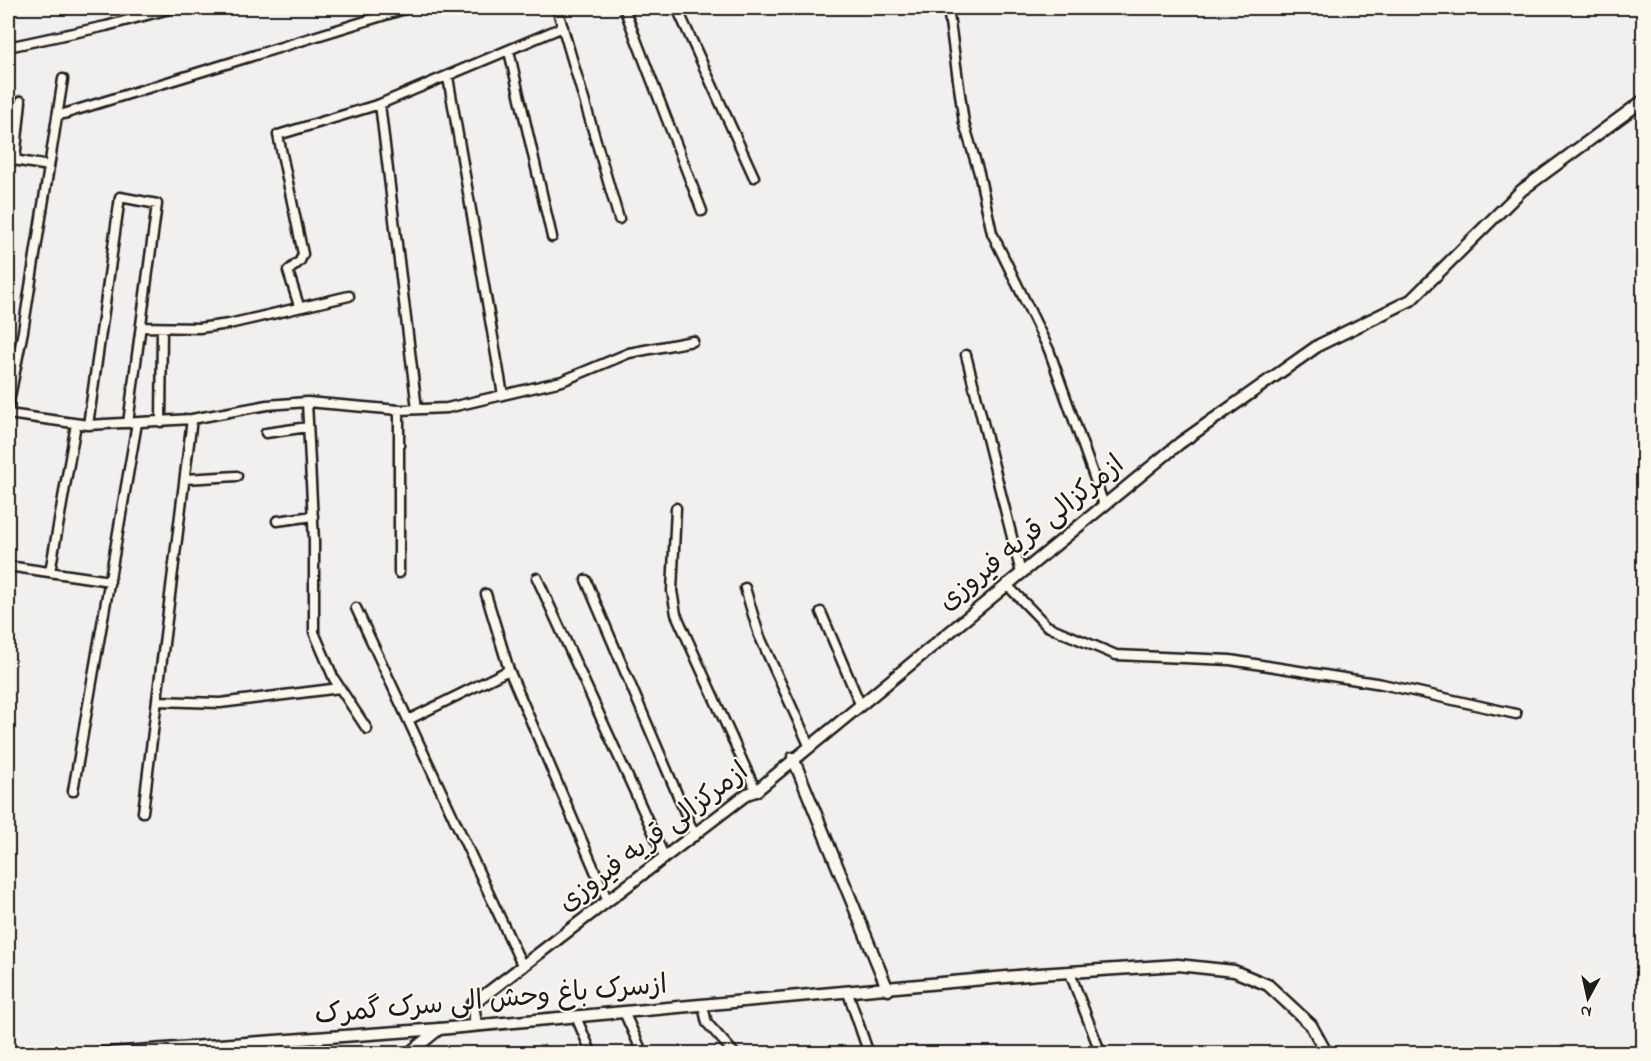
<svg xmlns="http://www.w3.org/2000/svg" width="1651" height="1061" viewBox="0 0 1651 1061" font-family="'Indie Flower','Playpen Sans Arabic',sans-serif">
  <rect width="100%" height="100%" fill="#f2f0ef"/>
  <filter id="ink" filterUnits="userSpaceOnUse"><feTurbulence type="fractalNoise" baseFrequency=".0167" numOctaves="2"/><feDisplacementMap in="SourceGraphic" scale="12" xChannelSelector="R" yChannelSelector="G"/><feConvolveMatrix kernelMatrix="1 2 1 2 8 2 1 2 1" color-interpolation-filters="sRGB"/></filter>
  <g filter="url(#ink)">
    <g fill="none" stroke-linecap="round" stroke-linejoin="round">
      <g stroke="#1c1c1c" stroke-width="13">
        <path id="minor" d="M557,8L619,219
          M624,8L702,211
          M677,8L754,177
          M948,8L964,123L979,173L992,233L1049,350L1104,505
          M8,47L106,26L173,8
          M509,51L552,237
          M448,77L503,395
          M380,104L417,409
          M57,116L408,8
          M8,159L49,166
          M15,160L21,101
          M299,306L288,271L300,261L303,254L278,135L380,104L563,27
          M141,327L199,328L229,324L349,296
          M966,355L1021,573
          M307,402L314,542V632L334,679L367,729
          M8,407L23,331L63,79
          M8,414L88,425L192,419L267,405L307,402L399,410L447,408L562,381L629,353L693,341
          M161,422L162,328
          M88,425L120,197L157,204L128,423
          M266,433L308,427
          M185,479L237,476
          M676,508L672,591L676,614L756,791
          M277,521L313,516
          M8,566L110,581
          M50,572L76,424
          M399,573V410
          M537,578L664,856
          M586,580L695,836
          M1006,584L1047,626L1116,655L1230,660L1382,684L1516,714
          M745,588L759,635L809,745
          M486,594L509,670L607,899
          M356,608L523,967
          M821,612L860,704
          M157,701L220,703L340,688
          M408,720L509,670
          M73,791L137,423
          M143,812L192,419
          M1070,973L1101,1054
          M848,993L869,1054
          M703,1006L707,1023L735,1054
          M624,1012L643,1054
          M576,1017L592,1054"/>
      </g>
      <g stroke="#1c1c1c" stroke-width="15">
        <path id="tertiary" d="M793,758L888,990
          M408,1054L439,1029"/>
      </g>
      <g stroke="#1c1c1c" stroke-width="15">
        <path id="secondary" d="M476,1025L473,1004L747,794L756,791L1180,443L1319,345L1411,300L1522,190L1644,100
          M96,1054L439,1029L1039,974L1178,965L1234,971L1268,985L1311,1025L1327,1054"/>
      </g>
      <use href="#minor" stroke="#fbf7ec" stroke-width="8"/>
      <use href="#tertiary" stroke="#fbf7ec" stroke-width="10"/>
      <use href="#secondary" stroke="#fbf7ec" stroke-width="10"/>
    </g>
  </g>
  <g text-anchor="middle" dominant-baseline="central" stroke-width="4.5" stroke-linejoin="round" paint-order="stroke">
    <g font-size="27" fill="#1c1c1c" stroke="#fbf7ec">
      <text transform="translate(1032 534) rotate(-39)">ازمرکزالی قریه فیروزی</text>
      <text transform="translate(654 838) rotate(-37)">ازمرکزالی قریه فیروزی</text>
      <text transform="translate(491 1001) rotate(-5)">ازسرک باغ وحش الی سرک گمرک</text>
    </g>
  </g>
  <rect width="1651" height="1061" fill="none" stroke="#fbf7ec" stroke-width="30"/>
  <rect x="15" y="15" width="1621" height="1031" fill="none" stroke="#1c1c1c" stroke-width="2" filter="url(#ink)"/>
  <g transform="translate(1588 998) rotate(188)" stroke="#fbf7ec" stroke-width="4.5" paint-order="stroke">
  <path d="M0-4.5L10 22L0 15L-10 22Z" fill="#1c1c1c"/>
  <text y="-9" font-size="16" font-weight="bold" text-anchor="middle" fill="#1c1c1c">N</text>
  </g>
</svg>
